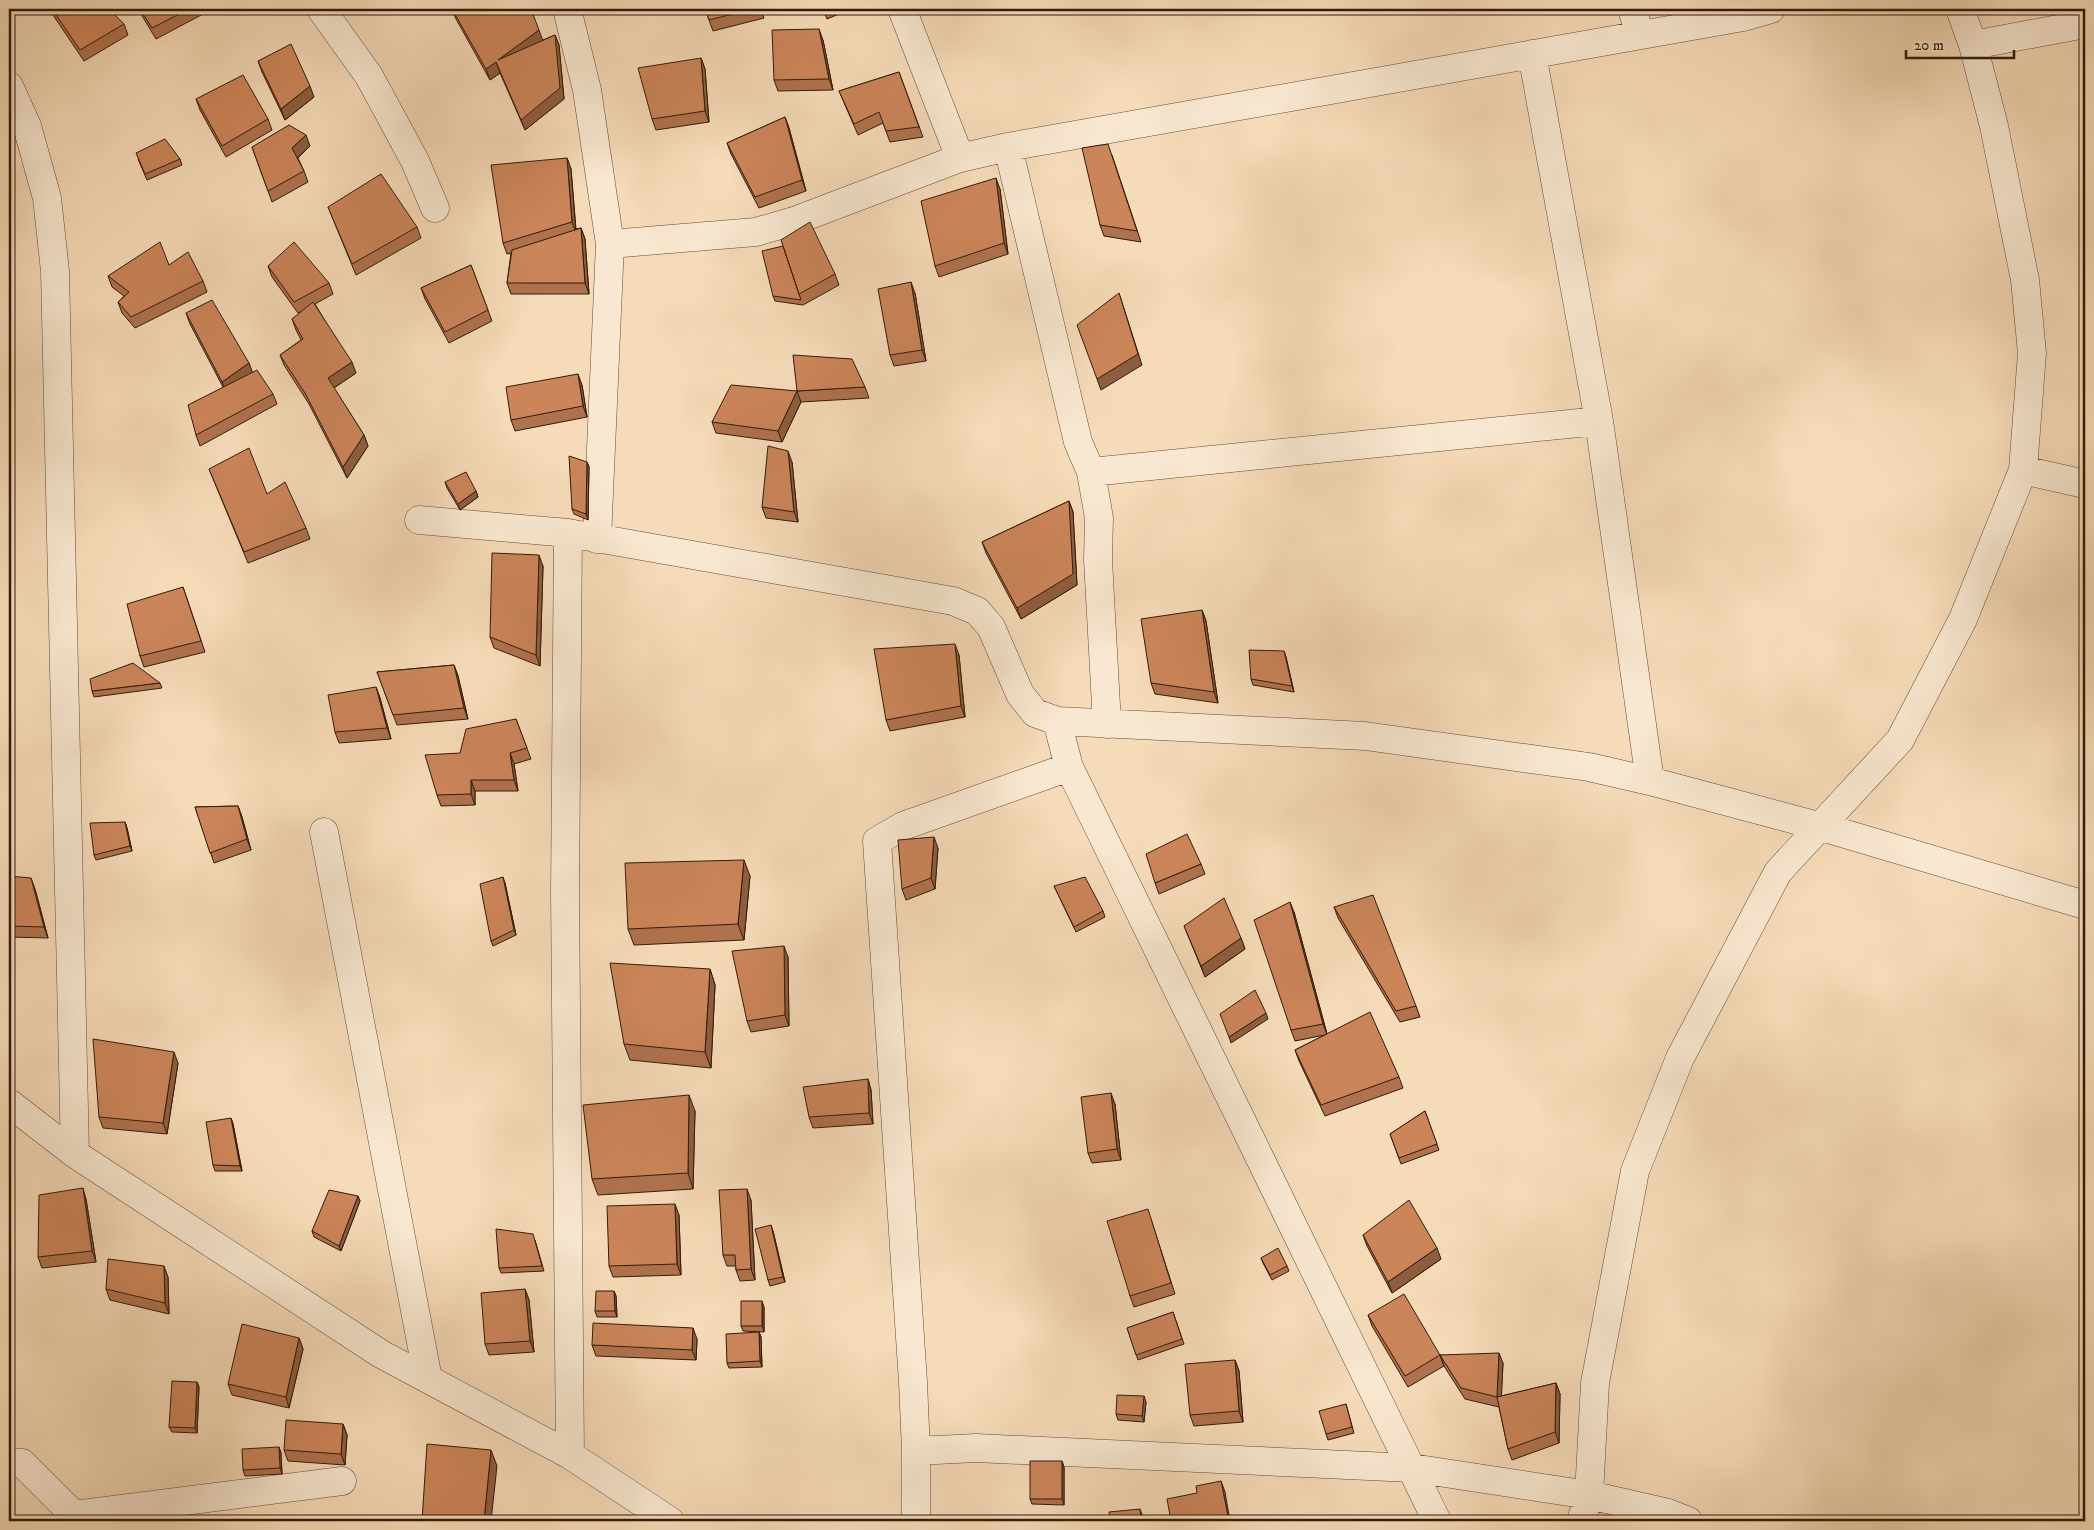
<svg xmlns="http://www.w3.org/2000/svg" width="2094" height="1530" viewBox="0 0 2094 1530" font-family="'IM FELL DW Pica',serif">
  <rect width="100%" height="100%" fill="#f6dbb8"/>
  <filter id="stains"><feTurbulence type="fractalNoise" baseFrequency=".004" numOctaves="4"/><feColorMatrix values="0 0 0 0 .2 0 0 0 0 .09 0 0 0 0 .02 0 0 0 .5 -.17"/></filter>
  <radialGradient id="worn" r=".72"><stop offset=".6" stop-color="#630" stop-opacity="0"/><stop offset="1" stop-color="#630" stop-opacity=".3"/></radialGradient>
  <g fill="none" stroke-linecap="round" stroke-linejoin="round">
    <g stroke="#624b36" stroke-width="29">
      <path id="street" d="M321,9L369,76L415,161L435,208
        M567,9L587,90L610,244L597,539
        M902,9L960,158
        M1632,9L1640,35
        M1973,45L2085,24
        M1532,54L1599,421L1650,781
        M9,86L27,126L47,198L55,271L75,1154
        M1008,147L1078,442L1091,472L1099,518L1098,560L1107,724
        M610,244L756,232L794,221L960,158L1008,147L1743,17L1771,9
        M2023,470L2085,484
        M1091,472L1599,421
        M419,520L568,533L953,601L977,611L991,627L1020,694L1035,713L1057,721L1365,736L1589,767L1650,781L1822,827L2085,905
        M568,533L565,893L570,1455
        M1057,721L1069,767L1437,1521
        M324,832L428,1379
        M9,1103L75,1154L381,1354L570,1455L670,1521
        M916,1451L976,1448L1412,1468L1589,1495L1668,1513L1688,1521
        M9,1463H22L74,1515V1521
        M74,1515L342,1481
        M916,1521V1451L913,1382L877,841L903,826L1069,767
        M1581,1521L1589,1495L1595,1383L1635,1171L1680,1058L1778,872L1900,740L1963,619L2023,470L2032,353L2025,280L1994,126L1973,45L1960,9"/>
    </g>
    <use href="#street" stroke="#f9e8d1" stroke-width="28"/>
  </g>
  <path fill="#af724d" stroke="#311b0b" d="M49,9H109L124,24L128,35L84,61Z
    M138,9H202L203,14L156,39Z
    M452,9L543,40L555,35L559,45L564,99L525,130L500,73L490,80L456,19Z
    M705,9H761L764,18L713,31Z
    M823,9H851L827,19Z
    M823,40L833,90L778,91L774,80Z
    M701,58L705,69L709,122L656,130L652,119Z
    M258,61L314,97L285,120L262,72Z
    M899,72L923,137L890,142L883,123L858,135L839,91Z
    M196,99L268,119L272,130L226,157L200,110Z
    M785,117L789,128L806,191L759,208L731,154L727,143Z
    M310,146L298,158L304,171L308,182L272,202L252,147Z
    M1112,155L1141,242L1104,236L1100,225Z
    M567,158L571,169L576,229L581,228L585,239L589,294H511L507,283L511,253L507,254L503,243Z
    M138,159H180L182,165L147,180Z
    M1000,189L1008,254L939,277L935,266Z
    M328,207L417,227L421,238L356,275Z
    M169,265L203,281L207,292L135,328L122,313L118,302L124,296L112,287L108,276Z
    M471,265L492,321L449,343L425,299L421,288Z
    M268,266L329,283L333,294L315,304L356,373L334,388L364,435L368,446L347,478L309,404L284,365L280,355L301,340L296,330L292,319L303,311L298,313L272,277Z
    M835,274L839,285L803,305L775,301L773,296Z
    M915,293L926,361L894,366L890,355Z
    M186,313L249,363L252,372L273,394L277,404L200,446L196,435L223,387L190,324Z
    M582,385L587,417L515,431L511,420Z
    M865,387L869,398L801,402L782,442L716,433L712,422L797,391Z
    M587,462L589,467L588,520L574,514L572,509Z
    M792,462L798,522L766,518L762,507Z
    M209,469L267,494L306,528L310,539L248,563Z
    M445,482L476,491L478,497L460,510L447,488Z
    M1069,501L1073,512L1077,585L1021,619L986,553L982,542Z
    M543,566L540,666L494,648L490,637Z
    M183,587L205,652L144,667L140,656Z
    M1202,610L1206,621L1218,703L1155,694L1151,683Z
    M1284,651L1286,657L1294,692L1253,685L1251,679Z
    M959,655L965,717L890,731L886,720Z
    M454,665L458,676L468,719L397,725L377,672Z
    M160,683L162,688L94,697L92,691Z
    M376,687L380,698L391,739L339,743L335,732Z
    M516,719L531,759L514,764L518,791H475V805L441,806L437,795L460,753Z
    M238,806L242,817L251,850L214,863L195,807Z
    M125,822L127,828L132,851L96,860L94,855Z
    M938,848L935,889L906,900L902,889Z
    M1201,864L1205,874L1159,894L1155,883Z
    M9,876L35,889L48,938L9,937Z
    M750,876L744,940L634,945L628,929Z
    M505,883L516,935L493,946L491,941Z
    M1054,886L1103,911L1105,917L1076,932Z
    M1334,907L1416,1006L1420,1017L1400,1022L1338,918Z
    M1294,912L1327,1034L1399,1077L1403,1088L1325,1116L1299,1061L1295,1050L1325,1035L1295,1041L1291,1030Z
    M1184,926L1241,938L1245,949L1205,977Z
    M788,957L789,1026L751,1032L747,1021Z
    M710,969L715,985L711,1068L630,1060L624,1044Z
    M178,1063L167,1134L103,1128L99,1117Z
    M868,1079L871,1090L873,1124L813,1128L809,1117Z
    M1115,1104L1121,1160L1092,1163L1088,1153Z
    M695,1111L693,1189L598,1195L592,1179Z
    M1425,1111L1439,1150L1401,1164L1390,1134Z
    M231,1118L233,1124L242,1171H215L213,1165Z
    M358,1196L360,1201L341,1251L314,1237L312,1231Z
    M86,1199L96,1262L42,1268L38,1257Z
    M751,1200L755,1280L740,1281L736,1270V1266H727L723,1255Z
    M679,1215L681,1275L613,1277L609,1266Z
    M1151,1219L1175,1294L1134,1307L1130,1296Z
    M773,1231L785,1282L770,1286L768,1280Z
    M1363,1235L1441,1259L1392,1293L1367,1246Z
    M535,1240L544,1271L501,1273L499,1268Z
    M1261,1258L1287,1266L1289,1271L1272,1280L1263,1263Z
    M168,1277L169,1314L110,1300L106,1289Z
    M525,1289L529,1300L534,1352L489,1355L485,1344Z
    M614,1291L616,1296L617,1317H597L595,1311Z
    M764,1307V1332L743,1331L741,1326Z
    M1173,1312L1184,1344L1138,1360L1127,1328Z
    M1368,1315L1440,1355L1444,1366L1408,1387L1372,1326Z
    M759,1332L761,1337L762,1367L729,1368L727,1363Z
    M299,1338L303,1349L289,1408L232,1395L228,1384Z
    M697,1339L696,1360L596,1356L592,1345Z
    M1440,1355L1503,1363L1501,1396L1556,1383L1560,1394L1559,1443L1512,1460L1508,1449L1499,1407L1465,1399L1444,1366Z
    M1235,1360L1239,1371L1243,1422L1194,1426L1190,1415Z
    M197,1382L199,1387L197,1433L172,1432L169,1427Z
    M1146,1402L1144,1422L1118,1420L1116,1414Z
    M1346,1404L1354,1433L1328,1440L1326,1434Z
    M343,1424L347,1435L345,1465L288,1461L284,1450Z
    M279,1447L281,1453L282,1474L245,1476L243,1470Z
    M1062,1461L1064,1467V1505L1032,1504L1030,1499Z"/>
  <path fill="#8e5d3e" stroke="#311b0b" d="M351,9H363L353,15Z
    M819,29L823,40L833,90L829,79Z
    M539,30L543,41L498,60Z
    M555,35L559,45L564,99L525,130L521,120Z
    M701,58L705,69L709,122L705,111Z
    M496,62L500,73L490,80L486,69Z
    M310,86L314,97L285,120L281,109Z
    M785,117L789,128L806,191L802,180Z
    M306,135L310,146L296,159L292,148Z
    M567,158L571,169L576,233L572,222Z
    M996,178L1000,189L1008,254L1004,243Z
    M581,228L585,239L589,294L585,283Z
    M911,282L915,293L926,361L922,350Z
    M1119,293L1142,365L1101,390L1097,379Z
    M352,362L356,373L332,389L328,378Z
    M249,363L253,374L226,393L222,382Z
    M578,374L582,385L587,417L583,406Z
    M797,391L801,402L782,442L778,431Z
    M364,435L368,446L347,478L343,467Z
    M788,451L792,462L798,522L794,512Z
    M587,462L589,467L588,520L586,514Z
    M476,491L478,497L460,510L458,504Z
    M1069,501L1073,512L1077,585L1021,619L1017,608Z
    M539,555L543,566L540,666L536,655Z
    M1202,610L1206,621L1218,703L1214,692Z
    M955,644L959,655L965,717L961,706Z
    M1284,651L1286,657L1294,692L1292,686Z
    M454,665L458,676L468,719L464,708Z
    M376,687L380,698L391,739L387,728Z
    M510,753L514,764L518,791L514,780Z
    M471,780L475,791V805L471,794Z
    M238,806L242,817L251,850L247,839Z
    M125,822L127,828L132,851L130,846Z
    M934,837L938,848L935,889L931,878Z
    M744,860L750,876L744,940L738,924Z
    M503,877L505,883L516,935L514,930Z
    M31,878L35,889L48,938L44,927Z
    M1290,902L1294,912L1327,1034L1323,1024Z
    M1241,938L1245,949L1205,977L1201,966Z
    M784,946L788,957L789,1026L785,1015Z
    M710,969L715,985L711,1068L705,1052Z
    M1266,1013L1268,1019L1231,1043L1229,1037Z
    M174,1052L178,1063L167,1134L163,1123Z
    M868,1079L871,1090L873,1124L869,1113Z
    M1111,1093L1115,1104L1121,1160L1117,1149Z
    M689,1095L695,1111L693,1189L688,1173Z
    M231,1118L233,1124L242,1171L240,1166Z
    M83,1188L86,1199L96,1262L92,1251Z
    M747,1189L751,1200L755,1280L751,1269Z
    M358,1196L360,1201L341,1251L339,1246Z
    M675,1204L679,1215L681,1275L677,1264Z
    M771,1225L773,1231L785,1282L783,1277Z
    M1437,1248L1441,1259L1392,1293L1388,1282Z
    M164,1266L168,1277L169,1314L165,1303Z
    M525,1289L529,1300L534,1352L530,1341Z
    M614,1291L616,1296L617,1317L615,1311Z
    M762,1301L764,1307V1332L762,1326Z
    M693,1328L697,1339L696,1360L692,1350Z
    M759,1332L761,1337L762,1367L760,1361Z
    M299,1338L303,1349L289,1408L286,1397Z
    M1499,1353L1503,1363L1501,1408L1497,1397Z
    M1235,1360L1239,1371L1243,1422L1239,1411Z
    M197,1382L199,1387L197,1433L195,1428Z
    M1556,1383L1560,1394L1559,1443L1555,1432Z
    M1144,1396L1146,1402L1144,1422L1142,1416Z
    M343,1424L347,1435L345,1465L341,1454Z
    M279,1447L281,1453L282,1474L280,1468Z
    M491,1450L497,1466L491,1521H484Z
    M1062,1461L1064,1467V1505L1062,1499Z
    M1221,1481L1225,1492L1230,1521H1229Z
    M1140,1509L1144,1520V1521H1141Z"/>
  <path fill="#cb8559" stroke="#311b0b" d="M52,9H109L124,24L80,50Z
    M140,9H189L152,28Z
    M452,9H531L539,30L498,60L555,35L560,88L521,120L496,62L486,69Z
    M705,9H753L709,20Z
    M819,29L829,79L774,80L772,30Z
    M291,44L310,86L281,109L258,61Z
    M701,58L705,111L652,119L638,68Z
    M899,72L919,127L886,131L879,112L854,124L839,91Z
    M243,75L268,119L222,146L196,99Z
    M785,117L802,180L755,197L727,143Z
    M289,125L306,135L292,148L304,171L268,191L252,147Z
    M165,139L180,159L145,174L136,153Z
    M1108,144L1137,231L1100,225L1082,148Z
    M567,158L572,222L503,243L491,165Z
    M381,174L417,227L352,264L328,207Z
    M996,178L1004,243L935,266L921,201Z
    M810,222L835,274L799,294L781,240Z
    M581,228L585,283H507L512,250Z
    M160,242L169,265L188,252L203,281L131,317L118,302L129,292L108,276Z
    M294,242L329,283L294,302L268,266Z
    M783,246L801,300L773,296L762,251Z
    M471,265L488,310L445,332L421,288Z
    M911,282L922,350L890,355L878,289Z
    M1119,293L1138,354L1097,379L1077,325Z
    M212,300L249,363L222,382L186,313Z
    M313,302L352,362L328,378L364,435L343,467L305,393L280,355L303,339L292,319Z
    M793,355L852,359L865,387L797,391Z
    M257,370L273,394L196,435L188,405Z
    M578,374L583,406L511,420L506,387Z
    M731,385L797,391L778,431L712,422Z
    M768,446L788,451L794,512L762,507Z
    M249,448L267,494L285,482L306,528L244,552L209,469Z
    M569,456L587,462L586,514L572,509Z
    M466,472L476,491L458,504L445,482Z
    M1069,501L1073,574L1017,608L982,542Z
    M492,553L539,555L536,655L490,637Z
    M183,587L201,641L140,656L127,604Z
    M1202,610L1214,692L1151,683L1141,619Z
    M955,644L961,706L886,720L874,649Z
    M1249,650L1284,651L1292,686L1251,679Z
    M133,663L160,683L92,691L90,679Z
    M454,665L464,708L393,715L377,672Z
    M376,687L387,728L335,732L328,695Z
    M516,719L527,748L510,753L514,780H471V794L437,795L425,755L460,753L466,729Z
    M238,806L247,839L210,853L195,807Z
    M125,822L130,846L94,855L90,823Z
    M1187,834L1201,864L1155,883L1146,854Z
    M934,837L931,878L902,889L898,840Z
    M744,860L738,924L628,929L625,863Z
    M9,876L31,878L44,927L9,926Z
    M503,877L514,930L491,941L480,884Z
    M1085,877L1103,911L1074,927L1054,886Z
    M1373,895L1416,1006L1396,1011L1334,907Z
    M1224,898L1241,938L1201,966L1184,926Z
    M1290,902L1323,1024L1291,1030L1254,920Z
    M784,946L785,1015L747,1021L732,951Z
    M610,963L710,969L705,1052L624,1044Z
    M1255,990L1266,1013L1229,1037L1220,1014Z
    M1370,1012L1399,1077L1321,1105L1295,1050Z
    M93,1039L174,1052L163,1123L99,1117Z
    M868,1079L869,1113L809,1117L803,1087Z
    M1111,1093L1117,1149L1088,1153L1081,1097Z
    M689,1095L688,1173L592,1179L583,1105Z
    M1425,1111L1437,1144L1399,1158L1390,1134Z
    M231,1118L240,1166L213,1165L206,1122Z
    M83,1188L92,1251L38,1257L39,1195Z
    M747,1189L751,1269L736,1270L735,1255H723L719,1190Z
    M329,1190L358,1196L339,1246L312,1231Z
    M1409,1200L1437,1248L1388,1282L1363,1235Z
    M675,1204L677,1264L609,1266L607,1206Z
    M1148,1209L1171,1283L1130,1296L1107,1221Z
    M771,1225L783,1277L768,1280L755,1229Z
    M496,1229L533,1234L542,1266L499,1268Z
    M1278,1248L1287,1266L1270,1275L1261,1258Z
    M108,1259L164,1266L165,1303L106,1289Z
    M525,1289L530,1341L485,1344L481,1293Z
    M596,1291H614L615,1311H595Z
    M1404,1294L1440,1355L1405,1376L1368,1315Z
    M741,1301H762V1326H741Z
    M1173,1312L1182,1339L1136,1355L1127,1328Z
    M593,1323L693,1328L692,1350L592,1345Z
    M242,1324L299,1338L286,1397L228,1384Z
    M759,1332L760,1361L727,1363L726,1334Z
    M1499,1353L1497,1397L1556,1383L1555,1432L1508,1449L1497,1397L1461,1388L1440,1355Z
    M1235,1360L1239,1411L1190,1415L1185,1364Z
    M172,1381L197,1382L195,1428L169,1427Z
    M1117,1395L1144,1396L1142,1416L1116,1414Z
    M1346,1404L1352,1427L1326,1434L1319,1411Z
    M286,1420L343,1424L341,1454L284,1450Z
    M427,1444L491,1450L484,1521H422Z
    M279,1447L280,1468L243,1470L242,1449Z
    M1030,1461H1062V1499H1030Z
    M1221,1481L1229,1521H1171L1167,1499L1197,1493L1196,1486Z
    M1140,1509L1141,1521H1110L1109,1512Z"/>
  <rect width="2094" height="1530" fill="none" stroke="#f6dbb8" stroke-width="30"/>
  <rect x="10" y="10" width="2074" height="1510" fill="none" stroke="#311b0b" stroke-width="2.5"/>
  <rect x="15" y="15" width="2064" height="1500" fill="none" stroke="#311b0b"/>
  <path d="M1906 50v8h108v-8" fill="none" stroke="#311b0b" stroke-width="2.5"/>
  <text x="1914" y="50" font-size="15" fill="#311b0b" stroke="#f9e8d1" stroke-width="4" paint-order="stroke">20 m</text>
  <rect width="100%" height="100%" filter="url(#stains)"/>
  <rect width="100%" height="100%" fill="url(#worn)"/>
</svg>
